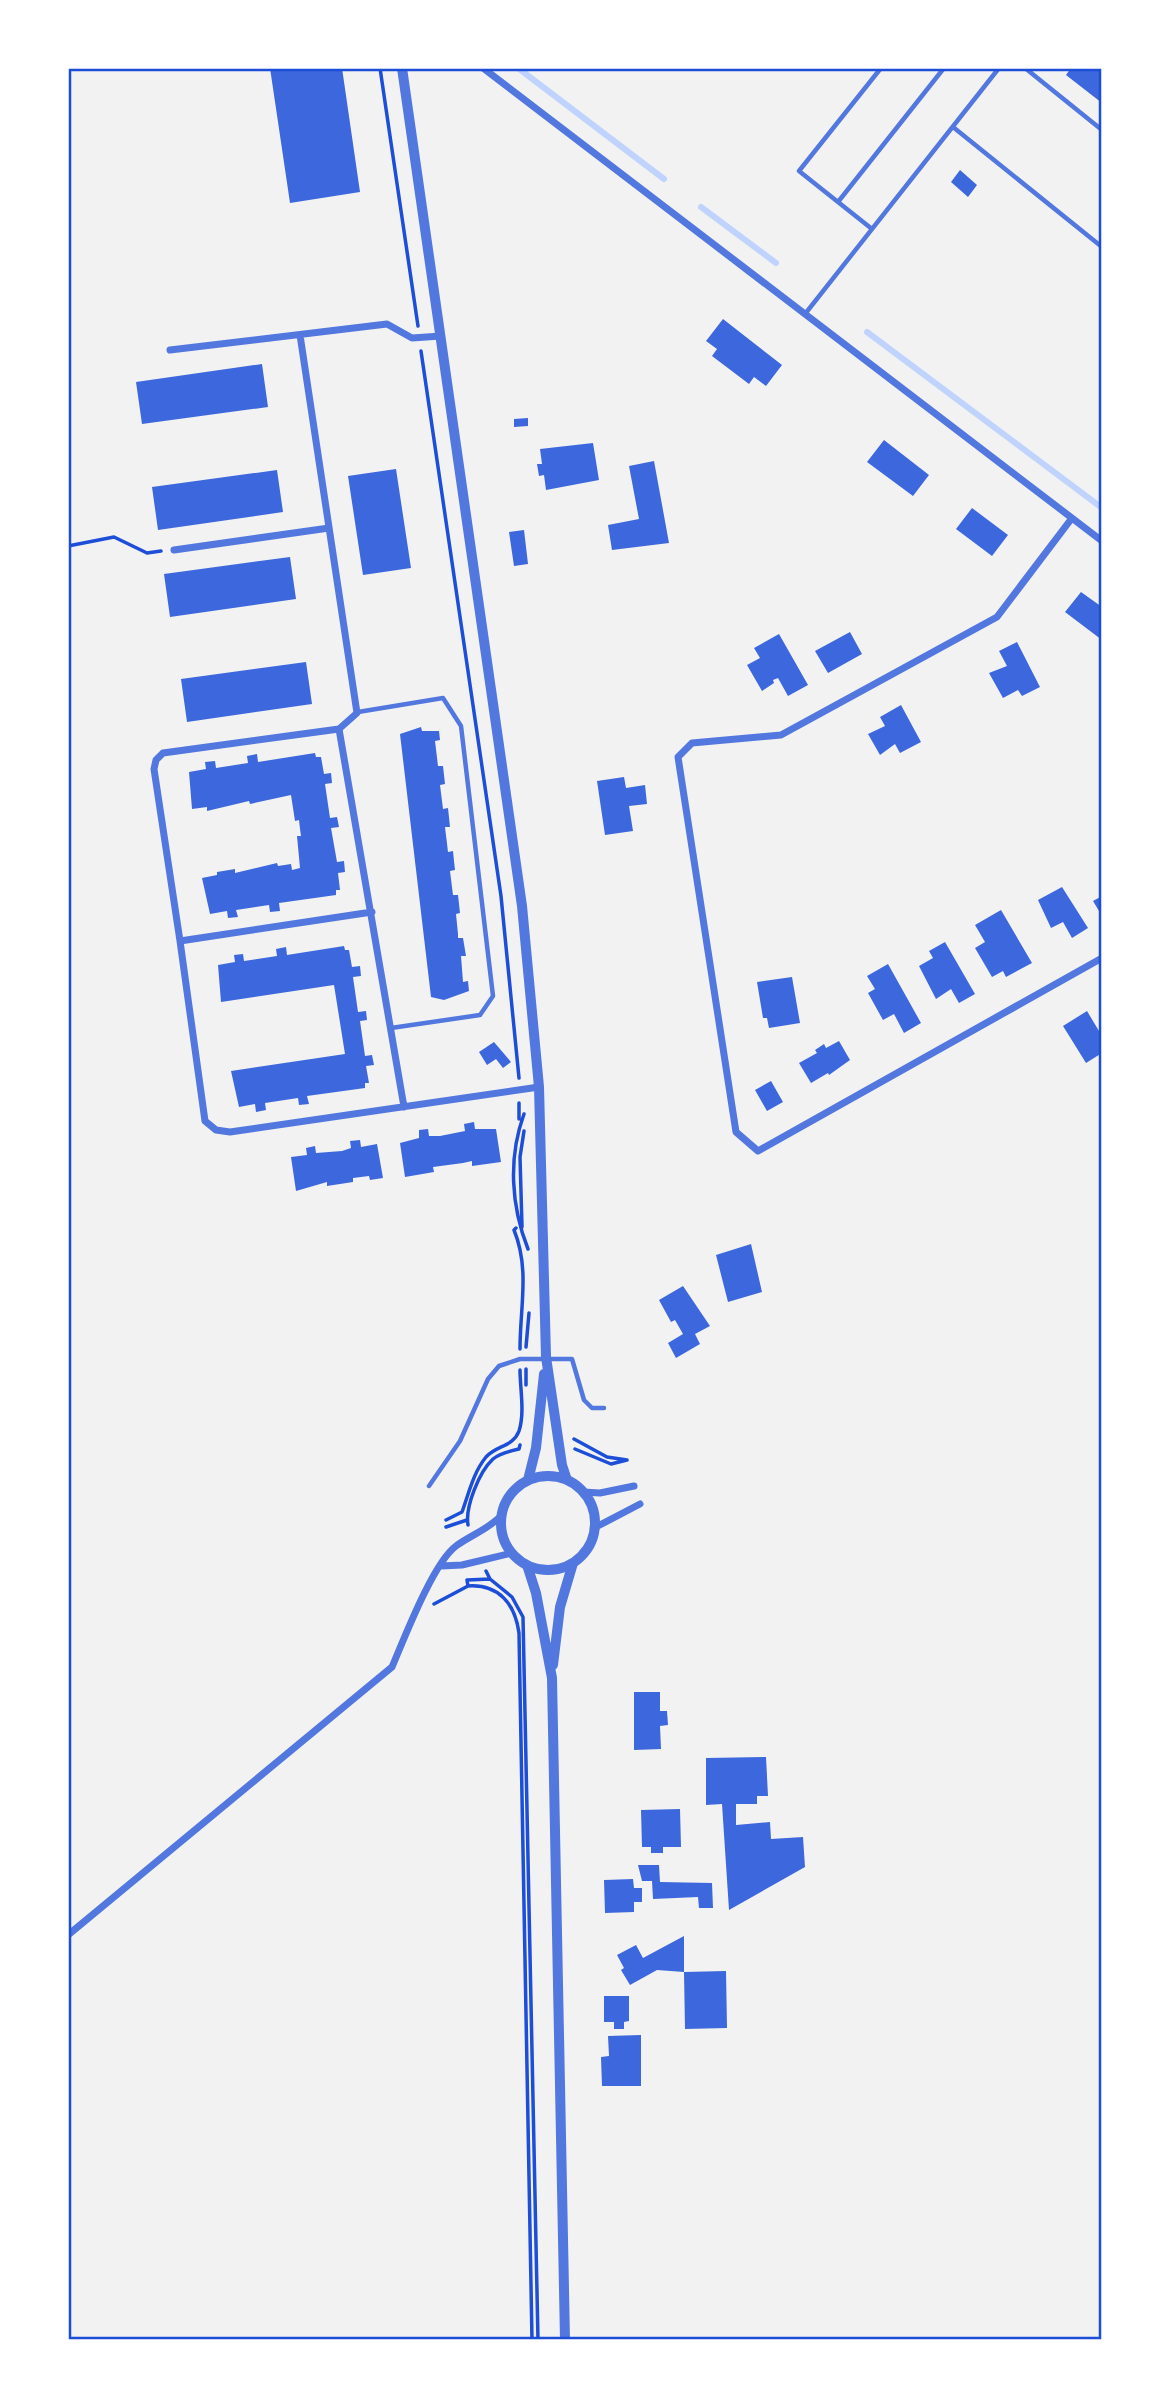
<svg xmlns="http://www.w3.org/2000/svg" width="1170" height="2408" viewBox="0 0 1170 2408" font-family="'IBM Plex Sans',sans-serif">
  <rect width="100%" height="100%" fill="#f2f2f2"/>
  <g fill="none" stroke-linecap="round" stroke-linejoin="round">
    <path stroke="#bfd3fe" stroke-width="6" d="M518,68L664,179
      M701,207L776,263
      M867,332L1102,508"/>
  </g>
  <path fill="#3d67dc" d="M270,68H342L360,192L290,203Z
    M1071,68H1102V103L1066,75Z
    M960,170L977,185L968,197L951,182Z
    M723,319L782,365L766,386L754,377L749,384L712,356L717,349L706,341Z
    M262,364L268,407L142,424L136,382Z
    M528,418V426L514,427V419Z
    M884,440L929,475L913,496L867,462Z
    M593,443L599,480L546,490L544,475L539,476L537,464H542L540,449Z
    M654,461L669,543L612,550L608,525L639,519L629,466Z
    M396,469L411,568L363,575L348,476Z
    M277,470L283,512L158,530L152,487Z
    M972,508L1008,535L992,556L956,529Z
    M524,530L528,564L514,566L509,532Z
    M290,557L296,599L170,617L164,574Z
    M1081,592L1102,607V640L1065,612Z
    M850,632L862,654L828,673L815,651Z
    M779,634L808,685L788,696L778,678L773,680L774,683L762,691L747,665L760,658L754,648Z
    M1017,642L1040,687L1022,696L1018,690L1003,698L989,673L1007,666L999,651Z
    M306,662L312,704L187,722L181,679Z
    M901,705L921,742L900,753L895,744L880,755L868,734L885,726L880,717Z
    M421,727L422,731H439L440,740L435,741L438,766H443L445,784L440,785L443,809L448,808L450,827H445L448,852L453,851L454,861L455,870L450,871L453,895H458L460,913L456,914L458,934V938H463L466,956H461L463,982L468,981L469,991L444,1000L431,997L400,734Z
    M315,753L316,757H321L324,774L331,773L332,783L325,784L330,818L337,817L339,827L331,828L337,862L344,861L345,872L338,873L340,890H336V895L279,903L280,911L270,912L269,905L236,910L238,917L228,918L227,911L210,914L202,878L217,875V872L235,869V873L277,863L278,866L291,864L292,870L300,868L297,836H301L300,829L299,820L295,821L291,795L250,804L249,801L207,811V807L192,809L189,772L206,769L205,762L215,761L216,768L248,763L247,756L257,754L258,762Z
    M624,777L626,788L645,785L647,804L629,806L633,831L605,835L597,781Z
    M1062,887L1088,928L1072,938L1063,922L1051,928L1038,900Z
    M1102,896V916L1093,901Z
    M1001,910L1032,963L1006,977L1003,971L992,977L975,948L985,942L975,925Z
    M945,942L975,994L959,1003L951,989L936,999L919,966L933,958L929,951Z
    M344,946L345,950H349L352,967L360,966L361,976L353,977L358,1012L366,1011L367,1020L360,1021L365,1056L372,1055L374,1065L366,1066L369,1083H365V1088L307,1096L309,1104L299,1105L298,1098L265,1103L266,1110L256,1112L255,1104L239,1107L231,1071L345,1054L334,985L221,1002L218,965L235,962L234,955L243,954L244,961L277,956L276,949L286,947L287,955Z
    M888,964L921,1023L904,1033L894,1014L883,1020L868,993L875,989L867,976Z
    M792,977L800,1023L769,1028L767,1018H763L757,982Z
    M1087,1011L1102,1036V1053L1086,1063L1063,1026Z
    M839,1041L850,1060L829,1075L828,1073L811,1083L799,1063L817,1053L815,1050L824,1044L826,1048Z
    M494,1042L511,1062L503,1068L496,1059L487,1065L479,1052Z
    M771,1081L783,1102L767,1111L755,1090Z
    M474,1122L475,1129H496L501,1162L472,1166V1161L463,1163L433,1167L434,1172L405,1177L400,1143L419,1138V1130L428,1129L429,1136H440L465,1131L464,1124Z
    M360,1140L361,1147L377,1144L383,1178L370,1180L369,1176L353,1178V1182L327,1186V1182L296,1191L291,1157L307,1155L306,1148L315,1146L316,1153L342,1151L351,1148L350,1141Z
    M751,1244L762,1292L728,1302L716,1255Z
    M683,1286L710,1326L695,1334L700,1344L676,1358L668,1343L683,1334L675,1320L671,1322L659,1300Z
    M634,1692H660V1711H667L668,1725L660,1726L661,1749L634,1750Z
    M766,1757L768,1796H757V1804H736V1825L770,1822L771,1839L803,1837L805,1867L729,1910L722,1804L706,1805V1758Z
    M680,1809L681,1847H663V1853H651V1847H642L641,1810Z
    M638,1865H659L660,1882L712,1883L713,1908H699L698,1897L653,1899L652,1881H642Z
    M633,1879L634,1888H642V1902H634V1912L605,1913L604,1880Z
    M684,1936V1972L726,1971L727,2028L685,2029L684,1972L657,1970L630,1985L621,1970L624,1968L617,1955L636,1945L643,1958Z
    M604,1996H629V2021L624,2022V2029H614V2022H604Z
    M641,2035V2086H602L601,2057L609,2056L608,2036Z"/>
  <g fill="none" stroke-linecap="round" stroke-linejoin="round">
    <path stroke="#1d4ed8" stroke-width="3.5" d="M380,68L418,326
      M421,351L501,896L519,1078
      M68,546L114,537L147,553L161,551
      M524,1114C508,1158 511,1206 528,1249
      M519,1119V1103
      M522,1227L520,1157L524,1131
      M516,1228L514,1230C530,1269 520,1307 520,1349
      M526,1347L529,1313
      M526,1369V1385
      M574,1439L607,1457L627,1460
      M575,1449L611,1464L627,1460
      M446,1520L462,1512C469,1493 473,1473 486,1457C497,1445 513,1447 519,1431C525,1413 520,1388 520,1370
      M468,1525C465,1507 479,1472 493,1459C500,1453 510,1451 519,1449L520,1445
      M446,1527L467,1520
      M486,1571L490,1579
      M468,1586C499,1584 515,1604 519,1633L532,2340
      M434,1604L468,1586L467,1580L490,1579L512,1597L523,1617L538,2340"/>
    <path stroke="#5277de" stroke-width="4.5" d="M881,68L799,171L838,202L944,68
      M1025,68L1102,130
      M953,127L1102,247
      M838,202L872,229
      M805,314L999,68
      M358,712L443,698L461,726L493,996L480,1015L391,1028
      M429,1486L460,1441L488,1379L499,1366L520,1359H572L584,1400L592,1408H604"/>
    <path stroke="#5277de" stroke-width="7" d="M483,68L1102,541
      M170,350L387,324L412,338L441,336
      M1072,518L997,617L781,735L692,743L678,757L736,1132L758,1151L1102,958
      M174,550L329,528
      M339,729L404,1107
      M372,912L180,941L205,1121L216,1130L230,1132L539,1087
      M180,941L154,769L156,760L163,753L339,729L357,713L300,335
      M583,1492L600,1493L634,1486
      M594,1528L640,1504
      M441,1566L462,1565L512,1553
      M68,1935L392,1667C404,1639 433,1563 456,1546C471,1535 487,1530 501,1516"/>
    <path stroke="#5277de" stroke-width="10" d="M402,68L522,906L539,1087L546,1357L562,1465L567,1480
      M501 1523a47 47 0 1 1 94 0a47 47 0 1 1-94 0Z
      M528,1480L536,1448L544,1374
      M527,1565L536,1593L552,1678L565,2340
      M553,1665L560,1607L573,1563"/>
  </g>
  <rect width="1170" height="2408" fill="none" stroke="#ffffff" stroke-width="140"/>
  <rect x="70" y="70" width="1030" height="2268" fill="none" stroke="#1d4ed8" stroke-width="2.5"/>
</svg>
